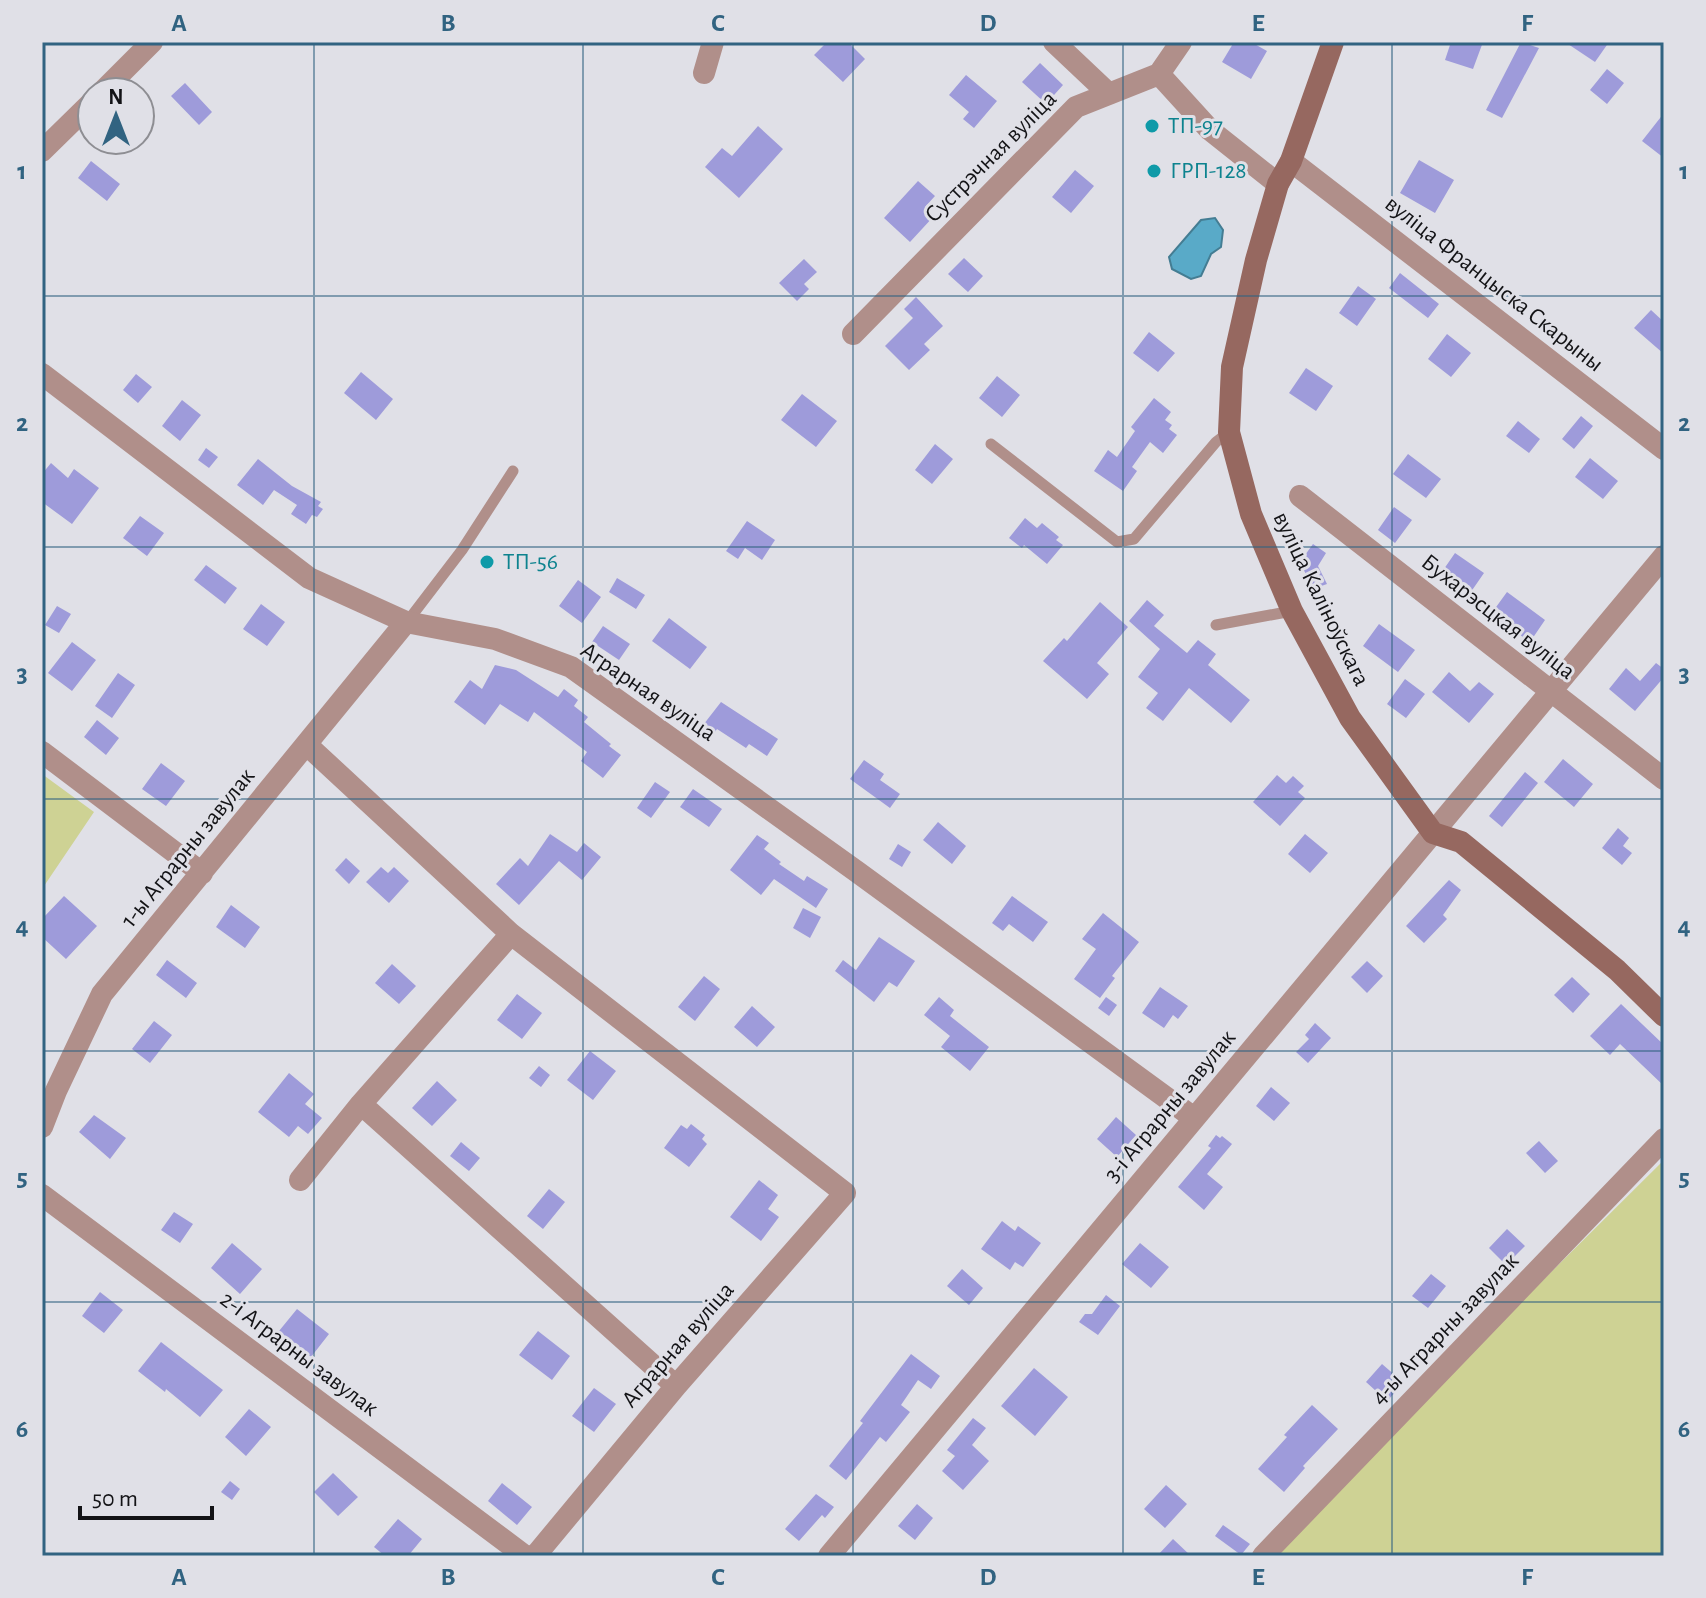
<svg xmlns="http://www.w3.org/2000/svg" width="1706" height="1598" viewBox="0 0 1706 1598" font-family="'Alegreya Sans',sans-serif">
  <rect width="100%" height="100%" fill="#e0e0e7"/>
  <path fill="#ced294" d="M42,774L94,812L42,889Z
    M1664,1160V1556H1265Z"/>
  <path fill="#59aac8" stroke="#447d93" stroke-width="2" d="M1215,218L1223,230L1221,247L1211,254L1201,276L1191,279L1172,269L1169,257L1201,220Z"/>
  <path fill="#9e9bda" d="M827,42H848L865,59L843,82L814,55Z
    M1234,42H1251L1267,51L1251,79L1222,62Z
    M1451,42H1483L1473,69L1445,60Z
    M1521,42L1539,48L1502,118L1486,110Z
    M1565,42H1609L1595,62Z
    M1040,63L1063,85L1046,104L1022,82Z
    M1607,69L1624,83L1607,104L1590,90Z
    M966,75L997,101L974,128L963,119L969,112L949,95Z
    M185,83L212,112L199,125L171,96Z
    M1664,113V158L1642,141Z
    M758,126L783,149L739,198L705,167L722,148L732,156Z
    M1419,160L1454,180L1435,213L1400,193Z
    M91,161L120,184L107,201L78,178Z
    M1075,170L1094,186L1071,213L1052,197Z
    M918,181L935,196L925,207L934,216L910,242L884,218Z
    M964,258L983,276L968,292L948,274Z
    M804,259L817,272L804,284L809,289L797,301L779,283Z
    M1400,273L1439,304L1428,318L1389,288Z
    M1358,286L1376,299L1357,326L1339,313Z
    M916,297L943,326L924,344L930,350L909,370L885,346L913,318L904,309Z
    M1651,310L1664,322V354L1634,328Z
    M1149,332L1175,353L1158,372L1133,353Z
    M1447,334L1471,353L1451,377L1428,359Z
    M1306,368L1333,386L1316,411L1289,393Z
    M361,372L393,399L376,420L344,393Z
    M136,374L152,387L138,403L123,390Z
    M997,376L1020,395L1002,417L979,398Z
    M802,394L837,421L816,447L781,420Z
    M1154,398L1171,412L1165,420L1172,425L1169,429L1177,435L1163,453L1150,442L1132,467L1137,471L1123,491L1094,471L1108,450L1117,457L1135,431L1131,427Z
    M182,400L201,415L180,441L162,426Z
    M1581,416L1593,426L1574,449L1562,439Z
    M1518,421L1540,439L1529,453L1506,436Z
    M935,444L953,459L932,484L915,470Z
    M206,448L218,457L209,468L198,460Z
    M1408,454L1441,479L1426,498L1393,474Z
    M1590,458L1618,481L1603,499L1575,477Z
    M258,459L292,486L321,502L318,506L323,509L317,517L312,515L306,524L291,514L297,505L274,490L263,505L237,485Z
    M51,463L68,478L74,469L99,488L72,524L42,502V474Z
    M1394,507L1412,520L1395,543L1378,530Z
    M140,516L164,533L147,556L123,538Z
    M1025,518L1037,528L1042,523L1059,537L1056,540L1063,545L1047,564L1024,545L1022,548L1009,538Z
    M747,521L775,540L762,560L745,548L738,559L726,551Z
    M1313,544L1326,553L1318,566L1327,584L1313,589L1300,562Z
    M1455,553L1484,573L1466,599L1437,579Z
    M206,565L237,588L225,604L194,580Z
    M617,578L645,595L636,609L609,592Z
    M578,580L601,597L582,623L559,606Z
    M1507,592L1545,620L1530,642L1491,614Z
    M1147,600L1164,615L1154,626L1187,653L1198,640L1216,654L1208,665L1250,700L1231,723L1189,688L1163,721L1146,708L1158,693L1138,677L1160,649L1129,621Z
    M1100,602L1128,627L1097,663L1109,674L1087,699L1043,661L1064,638L1067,641Z
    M261,604L285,622L267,646L243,629Z
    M57,606L71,614L59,633L45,625Z
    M669,618L707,647L690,669L652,641Z
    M1379,624L1415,650L1398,672L1363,646Z
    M603,626L630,644L619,660L592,642Z
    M72,642L96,660L72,691L48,673Z
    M1656,663L1664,669V677L1635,711L1609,689L1626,668L1640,681Z
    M495,665L516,670L558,697L564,689L578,700L574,706L588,717L584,722L611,744L609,746L621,755L603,778L581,761L587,752L534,712L528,722L500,704L485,725L454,702L470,680L482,689Z
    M1449,672L1470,691L1479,682L1494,694L1469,723L1432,692Z
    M118,673L135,685L112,718L95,706Z
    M1405,679L1425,694L1406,718L1387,704Z
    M721,702L778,739L767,756L749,744L746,748L717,729L711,738L700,729Z
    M97,720L119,738L106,755L84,737Z
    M1563,759L1593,784L1574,807L1544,782Z
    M864,760L884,774L880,780L900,794L890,808L850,779Z
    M161,763L185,781L166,806L142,789Z
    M1525,772L1538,783L1502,827L1489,816Z
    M1277,775L1286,783L1293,776L1304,786L1298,792L1305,798L1280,826L1253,802Z
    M655,782L670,792L651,818L637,808Z
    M693,789L722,809L709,827L680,807Z
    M938,822L966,846L952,864L923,840Z
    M1618,828L1629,838L1623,846L1632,853L1622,865L1602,848Z
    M550,834L577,852L584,843L601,857L582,880L559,861L519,905L496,884L520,858L528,866Z
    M1305,834L1328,853L1310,873L1288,854Z
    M757,835L769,843L764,849L781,862L779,864L804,881L807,876L828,889L816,908L774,879L761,895L730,870Z
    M898,844L911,852L902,867L889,859Z
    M346,858L360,871L349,884L335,870Z
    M381,867L388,873L394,867L409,881L389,903L366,882Z
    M1449,880L1461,890L1443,915L1447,919L1424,943L1406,926Z
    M64,896L97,926L66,959L42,937V919Z
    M1012,896L1048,922L1033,942L1009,924L1003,931L992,923Z
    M231,905L260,927L245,948L216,927Z
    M803,908L821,917L810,938L793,928Z
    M1103,913L1139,942L1112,976L1115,978L1100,998L1074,979L1096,949L1082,939Z
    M879,937L915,961L897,987L889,982L874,1002L835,971L843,960L856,970Z
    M167,960L197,983L186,998L156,975Z
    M1367,961L1383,976L1367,993L1351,977Z
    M392,964L416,986L399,1004L375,983Z
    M704,976L720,989L695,1021L678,1007Z
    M1572,977L1590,994L1573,1013L1554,995Z
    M1160,987L1188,1006L1178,1019L1173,1015L1164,1028L1142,1013Z
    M517,994L542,1013L522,1039L497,1020Z
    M939,997L954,1010L950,1016L989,1047L970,1071L941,1047L950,1036L924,1015Z
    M1106,997L1117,1005L1109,1016L1098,1008Z
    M1621,1004L1664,1045V1086L1620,1044L1610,1055L1590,1036Z
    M752,1006L775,1027L757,1047L734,1027Z
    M154,1021L172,1035L150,1063L132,1049Z
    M1315,1023L1331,1038L1308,1063L1296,1052L1309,1039L1305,1035Z
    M590,1051L616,1071L593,1100L567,1080Z
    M539,1066L550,1075L541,1087L529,1078Z
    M289,1073L314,1094L305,1104L322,1118L308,1134L298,1126L289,1137L258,1112Z
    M437,1081L457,1100L432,1126L412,1108Z
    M1271,1087L1290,1103L1274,1121L1256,1106Z
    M94,1115L126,1138L110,1159L79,1132Z
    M1116,1117L1136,1135L1117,1157L1097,1139Z
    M691,1124L705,1135L702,1139L707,1144L689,1167L664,1148L681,1125L687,1129Z
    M1216,1135L1220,1138L1222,1136L1232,1144L1207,1174L1223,1187L1204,1210L1178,1187L1211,1148L1208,1146Z
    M1539,1141L1558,1161L1545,1173L1526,1153Z
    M461,1142L480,1158L469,1171L450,1156Z
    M759,1180L778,1195L768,1209L779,1217L761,1241L730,1217Z
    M549,1189L565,1202L543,1229L527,1216Z
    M174,1212L193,1224L180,1243L161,1230Z
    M1002,1221L1015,1231L1018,1226L1041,1243L1023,1267L1015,1262L1010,1270L981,1249Z
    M1507,1229L1525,1246L1506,1265L1489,1248Z
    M232,1243L262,1269L240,1294L211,1268Z
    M1140,1243L1169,1267L1151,1288L1122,1264Z
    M962,1269L983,1288L969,1305L947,1286Z
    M1431,1274L1446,1286L1428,1308L1412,1296Z
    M100,1292L123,1310L104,1333L82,1316Z
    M1106,1295L1120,1306L1098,1335L1079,1322L1085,1314H1092Z
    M297,1309L329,1334L311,1357L279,1331Z
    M538,1331L570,1356L552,1380L519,1355Z
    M161,1342L223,1390L200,1417L166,1389L165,1392L138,1371Z
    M911,1354L940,1376L931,1389L918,1380L901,1405L910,1412L886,1442L880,1437L846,1480L829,1466L863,1423L860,1421Z
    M1382,1364L1404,1383L1387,1401L1366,1382Z
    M1034,1368L1068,1397L1035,1436L1001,1406Z
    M594,1388L616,1404L594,1432L572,1416Z
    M1312,1405L1338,1429L1303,1466L1305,1468L1284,1492L1258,1469L1287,1437L1284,1435Z
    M249,1409L271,1427L246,1456L225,1437Z
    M973,1418L986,1428L972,1445L989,1461L963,1490L942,1471L955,1456L947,1450Z
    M333,1473L358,1497L338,1516L314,1492Z
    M230,1481L240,1489L232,1500L221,1492Z
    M502,1483L532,1507L517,1525L488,1501Z
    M1166,1485L1187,1504L1165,1528L1144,1509Z
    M816,1494L834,1507L825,1518L822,1515L799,1541L785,1529Z
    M917,1504L933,1518L915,1540L898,1526Z
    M398,1519L422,1539L408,1556H385L374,1547Z
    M1223,1525L1250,1544L1241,1555L1215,1536Z
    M1173,1539L1191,1556H1157Z"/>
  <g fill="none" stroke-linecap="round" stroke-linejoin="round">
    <path stroke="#b08f8a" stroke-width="11" d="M991,444L1117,542L1134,539L1216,442L1229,432
      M407,622L462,550L513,471
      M1216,625L1292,611"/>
    <path stroke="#b08f8a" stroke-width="22" d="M1054,42L1108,93
      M704,73L713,42
      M1159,74L1210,130L1278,184
      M102,92L152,42
      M42,151L92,102
      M1291,161L1664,449
      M853,334L1076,107L1159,74L1181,42
      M42,374L309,578L406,622L495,639L571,667L856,871L1194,1118
      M1300,496L1664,779
      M307,745L511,934L845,1193L676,1386L535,1556
      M42,752L202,873
      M361,1104L676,1386
      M42,1127L56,1091L102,994L406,622
      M300,1180L361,1104L511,934
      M42,1195L525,1556
      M829,1556L1664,556
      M1263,1556L1664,1139"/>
    <path stroke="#966860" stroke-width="22" d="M1333,42L1291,161L1278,184L1256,260L1232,367L1229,432L1251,514L1292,611L1350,718L1433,833L1461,842L1617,970L1664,1016"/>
  </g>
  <path fill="none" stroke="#316381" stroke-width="2" stroke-opacity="0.55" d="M314,42V1556M583,42V1556M853,42V1556M1123,42V1556M1392,42V1556M42,296H1664M42,547H1664M42,799H1664M42,1051H1664M42,1302H1664"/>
  <g fill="#0f9aa8" stroke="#e0e0e7" stroke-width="3">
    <circle cx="1152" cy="126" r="8"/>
    <circle cx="1154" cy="171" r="8"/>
    <circle cx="487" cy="562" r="8"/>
  </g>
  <g text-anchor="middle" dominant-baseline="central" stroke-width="6" stroke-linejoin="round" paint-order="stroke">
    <g font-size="24" fill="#0d838f" stroke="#e0e0e7" text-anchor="start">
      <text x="1168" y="126">ТП-97</text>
      <text x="1170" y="171">ГРП-128</text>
      <text x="503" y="562">ТП-56</text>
    </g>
    <g font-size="24" fill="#131316" stroke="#e0e0e7">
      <text transform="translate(991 157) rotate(-45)">Сустрэчная вуліца</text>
      <text transform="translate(1494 284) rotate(38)">вуліца Францыска Скарыны</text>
      <text transform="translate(1321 599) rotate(64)">вуліца Каліноўскага</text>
      <text transform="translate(1498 617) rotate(38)">Бухарэсцкая вуліца</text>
      <text transform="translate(648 692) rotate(34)">Аграрная вуліца</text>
      <text transform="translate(188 848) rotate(-51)">1-ы Аграрны завулак</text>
      <text transform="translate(1170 1106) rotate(-50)">3-і Аграрны завулак</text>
      <text transform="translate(1445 1329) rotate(-46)">4-ы Аграрны завулак</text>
      <text transform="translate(678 1345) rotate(-49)">Аграрная вуліца</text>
      <text transform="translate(299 1354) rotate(37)">2-і Аграрны завулак</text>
    </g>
  </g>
  <rect width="1706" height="1598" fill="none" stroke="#e0e0e7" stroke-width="88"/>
  <g transform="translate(116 116)"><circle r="38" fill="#e0e0e7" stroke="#8e8e93" stroke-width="2"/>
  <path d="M0-6L14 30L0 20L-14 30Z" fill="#316381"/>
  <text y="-12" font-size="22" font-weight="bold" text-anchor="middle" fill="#131316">N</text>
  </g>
  <path d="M80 1506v12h132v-12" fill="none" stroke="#131316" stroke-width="4"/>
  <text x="92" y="1506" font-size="24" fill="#131316" stroke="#e0e0e7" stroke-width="6" paint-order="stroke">50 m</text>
  <rect x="44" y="44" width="1618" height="1510" fill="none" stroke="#316381" stroke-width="3"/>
  <g font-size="26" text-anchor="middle" font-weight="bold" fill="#316381">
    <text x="179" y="31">A</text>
    <text x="448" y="31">B</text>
    <text x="718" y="31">C</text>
    <text x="988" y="31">D</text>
    <text x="1258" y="31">E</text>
    <text x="1527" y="31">F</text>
    <text x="22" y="179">1</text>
    <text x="1684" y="179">1</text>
    <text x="22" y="431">2</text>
    <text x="1684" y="431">2</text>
    <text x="22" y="682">3</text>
    <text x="1684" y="682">3</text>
    <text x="22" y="934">4</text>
    <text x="1684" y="934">4</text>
    <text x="22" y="1186">5</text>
    <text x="1684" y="1186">5</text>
    <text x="22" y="1437">6</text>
    <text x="1684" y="1437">6</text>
    <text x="179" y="1585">A</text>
    <text x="448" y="1585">B</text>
    <text x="718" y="1585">C</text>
    <text x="988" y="1585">D</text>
    <text x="1258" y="1585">E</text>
    <text x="1527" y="1585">F</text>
  </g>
</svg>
